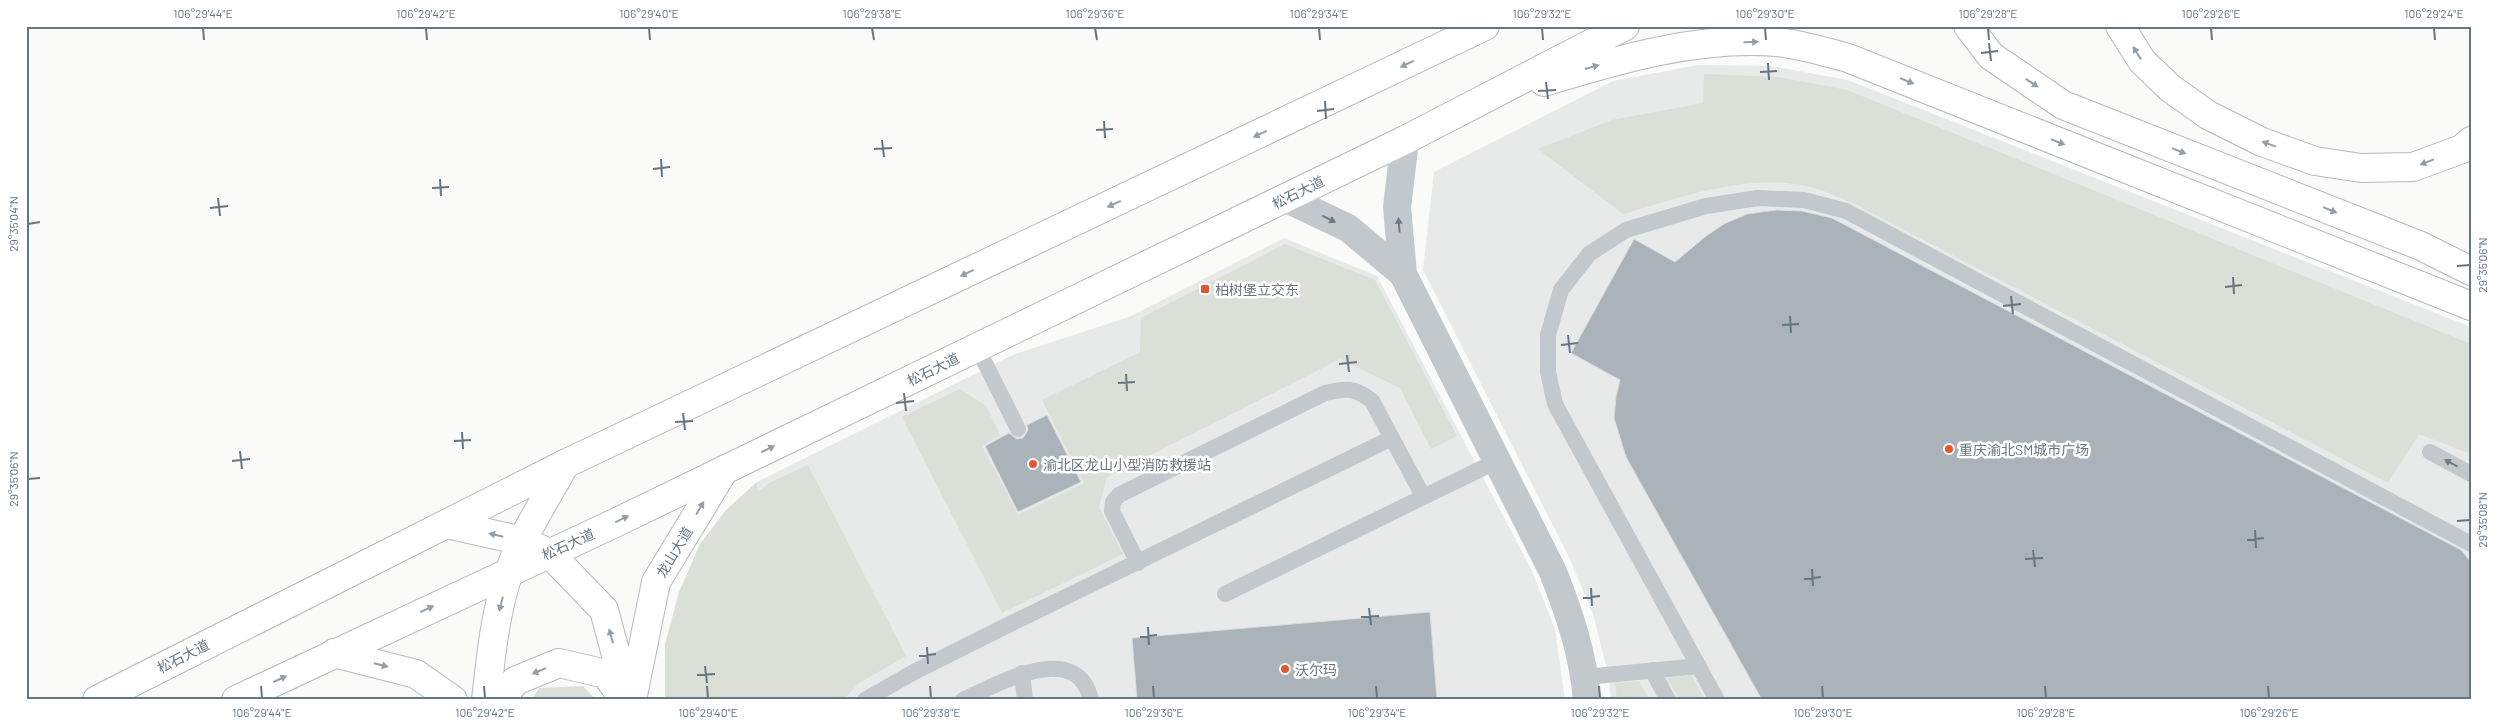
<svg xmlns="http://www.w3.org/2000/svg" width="2497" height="726" viewBox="0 0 2497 726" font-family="Barlow,'Noto Sans SC',sans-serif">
  <rect width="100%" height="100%" fill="#fafaf8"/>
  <path fill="#e8e9e9" d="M1698,65L1771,66L1848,80L2471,327V700H1611L1608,674L1593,614L1569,557L1423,270L1434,172L1613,81Z
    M1284,238L1377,276L1531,569L1555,629L1565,700H774L757,482L1015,354L1129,317Z"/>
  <path fill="#dadfd7" d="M1704,74L1779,77L1847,90L2471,344V454L2419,434L2388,483L1853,203C1839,198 1825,190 1810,187C1748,172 1682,197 1623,214L1538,149L1612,120L1703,103Z
    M1285,244L1375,280L1457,436L1431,449L1400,388L1340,359L1107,477L1099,507L1123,554L1002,613L902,417L960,389L986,406L1000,435L982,446L1018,515L1084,483L1042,400L1140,352L1141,318Z
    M808,465L906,656L859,683L843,700H665V644L679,592L700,544L726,510L757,482L758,492L769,483Z
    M1691,675L1705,700H1680L1667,678Z
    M1639,681L1649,700H1617L1615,683Z
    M583,686L596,700H532L539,688Z"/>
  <path fill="#aab3b9" stroke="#dcdcda" d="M1776,210L1802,211L1832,218L2461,550L2471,562V700H1762L1626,457L1614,418L1616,397L1620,380L1571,353L1634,239L1675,262L1706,236L1724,224L1747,214Z
    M1047,415L1081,482L1018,512L985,446L1009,433L1017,439L1023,438L1028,430L1027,425Z
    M1430,612L1437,700H1137L1132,638Z"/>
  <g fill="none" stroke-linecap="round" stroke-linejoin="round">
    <g stroke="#b3babf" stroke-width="30">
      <path id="secondary" d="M447,524L523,541L549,553L604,610L628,700
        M334,653L416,674L453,700
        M486,700C491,656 495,611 510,569C524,532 546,499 565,464
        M501,700L515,681L559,663L606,674L624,700
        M632,700L656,582L724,470"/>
    </g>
    <g stroke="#b4b9bd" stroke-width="30">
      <path id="trunk" d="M1968,26L1991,56L2063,105L2421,246L2471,271
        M2120,26L2142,61L2170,88L2208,115L2262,142L2315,161L2361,168L2413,167L2462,149L2471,141
        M1544,82C1620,59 1697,36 1777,42C1800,44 1825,52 1848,58L2471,306
        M97,700L565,464L1485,26
        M236,700L615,523L1405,140L1625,26"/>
    </g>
    <path stroke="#c3c8cc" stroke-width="16" d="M977,347L1018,429
      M2430,452L2471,474
      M1138,563L1112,511L1113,502L1119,495L1325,393C1347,388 1354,387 1372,401L1423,496
      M1225,594L1497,461
      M1652,670L1668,700
      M1022,673L1025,700
      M1585,677L1699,666
      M865,700L914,672L1008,625L1392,438
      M963,700C996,685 1077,638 1091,700
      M1717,700L1555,404L1548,372V335L1561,290L1589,254L1626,230L1706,206L1758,198L1804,200L1846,211L2471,544"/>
    <path stroke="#c3c8cc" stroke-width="28" d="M1405,140L1397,207L1403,274L1553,572C1570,615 1583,654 1587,700
      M1285,198L1348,228L1403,274"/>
    <use href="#secondary" stroke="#fff" stroke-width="28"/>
    <use href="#trunk" stroke="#fff" stroke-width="28"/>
  </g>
  <defs><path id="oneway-solid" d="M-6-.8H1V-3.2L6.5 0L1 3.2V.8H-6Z" transform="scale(1.25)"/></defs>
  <g fill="#939fa8">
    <use href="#oneway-solid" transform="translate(1751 42) rotate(-1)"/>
    <use href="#oneway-solid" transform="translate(2137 53) rotate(-122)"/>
    <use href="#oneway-solid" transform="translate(1407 64) rotate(155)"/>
    <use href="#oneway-solid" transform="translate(1592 67) rotate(-16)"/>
    <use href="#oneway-solid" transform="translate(1907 81) rotate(22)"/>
    <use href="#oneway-solid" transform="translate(2032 83) rotate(34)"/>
    <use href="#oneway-solid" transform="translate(1260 134) rotate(155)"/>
    <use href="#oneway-solid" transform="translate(2058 142) rotate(22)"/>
    <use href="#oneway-solid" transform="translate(2269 144) rotate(-160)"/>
    <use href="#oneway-solid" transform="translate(2179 151) rotate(22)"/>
    <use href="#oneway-solid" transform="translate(2427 162) rotate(159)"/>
    <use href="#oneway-solid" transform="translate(1114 204) rotate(155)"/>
    <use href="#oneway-solid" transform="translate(2330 210) rotate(22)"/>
    <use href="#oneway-solid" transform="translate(967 273) rotate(155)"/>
    <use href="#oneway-solid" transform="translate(768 449) rotate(-26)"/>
    <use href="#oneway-solid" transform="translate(700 508) rotate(-59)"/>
    <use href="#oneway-solid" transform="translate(622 519) rotate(-26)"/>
    <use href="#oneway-solid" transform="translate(496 535) rotate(-167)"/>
    <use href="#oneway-solid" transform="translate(501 604) rotate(104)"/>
    <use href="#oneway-solid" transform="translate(427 609) rotate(-25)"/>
    <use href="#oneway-solid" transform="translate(611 636) rotate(-105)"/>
    <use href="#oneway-solid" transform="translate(381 665) rotate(14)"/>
    <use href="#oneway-solid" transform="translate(539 671) rotate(157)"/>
    <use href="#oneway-solid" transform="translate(280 679) rotate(-25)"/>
  </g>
  <g fill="#6a7a87">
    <use href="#oneway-solid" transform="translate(1329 219) rotate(26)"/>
    <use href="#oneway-solid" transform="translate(1399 225) rotate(-95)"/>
    <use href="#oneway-solid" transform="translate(2451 463) rotate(-152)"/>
  </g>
  <path fill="none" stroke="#657683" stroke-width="2" d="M203,28L204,40M426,28L427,40M649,28L650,40M872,28L874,40M1095,28L1097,40M1319,28L1320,40M1542,28L1543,40M1765,28L1766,40M1988,28L1989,40M2211,28L2212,40M2434,28L2435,40M1989,43L1991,61M1981,53L1998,51M1768,63L1769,80M1760,72L1777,71M1546,82L1548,99M1538,91L1556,90M1325,101L1326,119M1317,111L1334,109M1104,121L1105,138M1096,130L1113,129M882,140L884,157M874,149L892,148M661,159L662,177M653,169L670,167M440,179L441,196M432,188L449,187M218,198L220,216M210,208L228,206M28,224L40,222M2457,266L2470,265M2233,277L2234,294M2225,287L2242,285M2011,296L2013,314M2003,306L2021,304M1790,316L1791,333M1782,325L1799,324M1568,335L1570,353M1561,345L1578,343M1347,355L1349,372M1339,364L1357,362M1126,374L1127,391M1118,383L1135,382M904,393L906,411M896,403L914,401M683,413L685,430M675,422L693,421M462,432L463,449M454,441L471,440M240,451L242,469M232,461L250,459M28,479L40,478M2457,521L2470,520M2255,530L2256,548M2247,540L2264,538M2033,550L2035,567M2025,559L2043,558M1812,569L1813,586M1804,579L1821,577M1591,588L1592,606M1583,598L1600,596M1369,608L1371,625M1361,617L1379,616M1148,627L1149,645M1140,637L1157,635M927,647L928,664M919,656L936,654M705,666L707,683M697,675L715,674M261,686L262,698M484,686L485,698M707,686L708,698M930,686L931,698M1153,686L1154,698M1376,686L1377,698M1599,686L1600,698M1822,686L1823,698M2045,686L2046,698M2268,686L2269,698"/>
  <g fill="#e4572e" stroke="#fff" stroke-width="2">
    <rect x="1200" y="284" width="10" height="10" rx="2.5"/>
    <circle cx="1949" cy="449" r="5"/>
    <circle cx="1033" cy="464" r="5"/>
    <circle cx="1285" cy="669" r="5"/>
  </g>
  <g text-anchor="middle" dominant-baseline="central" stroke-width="5" stroke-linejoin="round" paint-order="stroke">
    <g font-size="14" fill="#657683" stroke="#fff">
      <text transform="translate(1298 192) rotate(-26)">松石大道</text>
      <text transform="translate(933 369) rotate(-26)">松石大道</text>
      <text transform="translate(568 544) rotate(-24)">松石大道</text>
      <text transform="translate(674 552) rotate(-59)">龙山大道</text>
      <text transform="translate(183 656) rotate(-27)">松石大道</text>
    </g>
    <g font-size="14" fill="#657683" stroke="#fff" text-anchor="start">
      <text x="1215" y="289">柏树堡立交东</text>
      <text x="1959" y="449">重庆渝北SM城市广场</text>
      <text x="1043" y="464">渝北区龙山小型消防救援站</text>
      <text x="1295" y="669">沃尔玛</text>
    </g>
  </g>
  <rect width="2497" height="726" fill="none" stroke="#ffffff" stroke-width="55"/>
  <rect x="28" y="28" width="2442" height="670" fill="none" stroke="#657683" stroke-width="2"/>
  <g font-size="12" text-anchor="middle" fill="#657683">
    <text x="203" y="18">106°29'44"E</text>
    <text x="426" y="18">106°29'42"E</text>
    <text x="649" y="18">106°29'40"E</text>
    <text x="872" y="18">106°29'38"E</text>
    <text x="1095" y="18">106°29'36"E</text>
    <text x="1319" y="18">106°29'34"E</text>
    <text x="1542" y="18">106°29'32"E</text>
    <text x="1765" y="18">106°29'30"E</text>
    <text x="1988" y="18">106°29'28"E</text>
    <text x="2211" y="18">106°29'26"E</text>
    <text x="2434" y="18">106°29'24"E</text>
    <text transform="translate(14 224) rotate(-90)" y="4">29°35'04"N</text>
    <text transform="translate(2483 265) rotate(-90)" y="4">29°35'06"N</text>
    <text transform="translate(14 479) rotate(-90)" y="4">29°35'06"N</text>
    <text transform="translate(2483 520) rotate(-90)" y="4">29°35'08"N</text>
    <text x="262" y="717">106°29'44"E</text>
    <text x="485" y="717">106°29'42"E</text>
    <text x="708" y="717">106°29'40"E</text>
    <text x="931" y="717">106°29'38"E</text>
    <text x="1154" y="717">106°29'36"E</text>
    <text x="1377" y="717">106°29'34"E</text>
    <text x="1600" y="717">106°29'32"E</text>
    <text x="1823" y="717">106°29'30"E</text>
    <text x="2046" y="717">106°29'28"E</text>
    <text x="2269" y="717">106°29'26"E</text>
  </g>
</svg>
